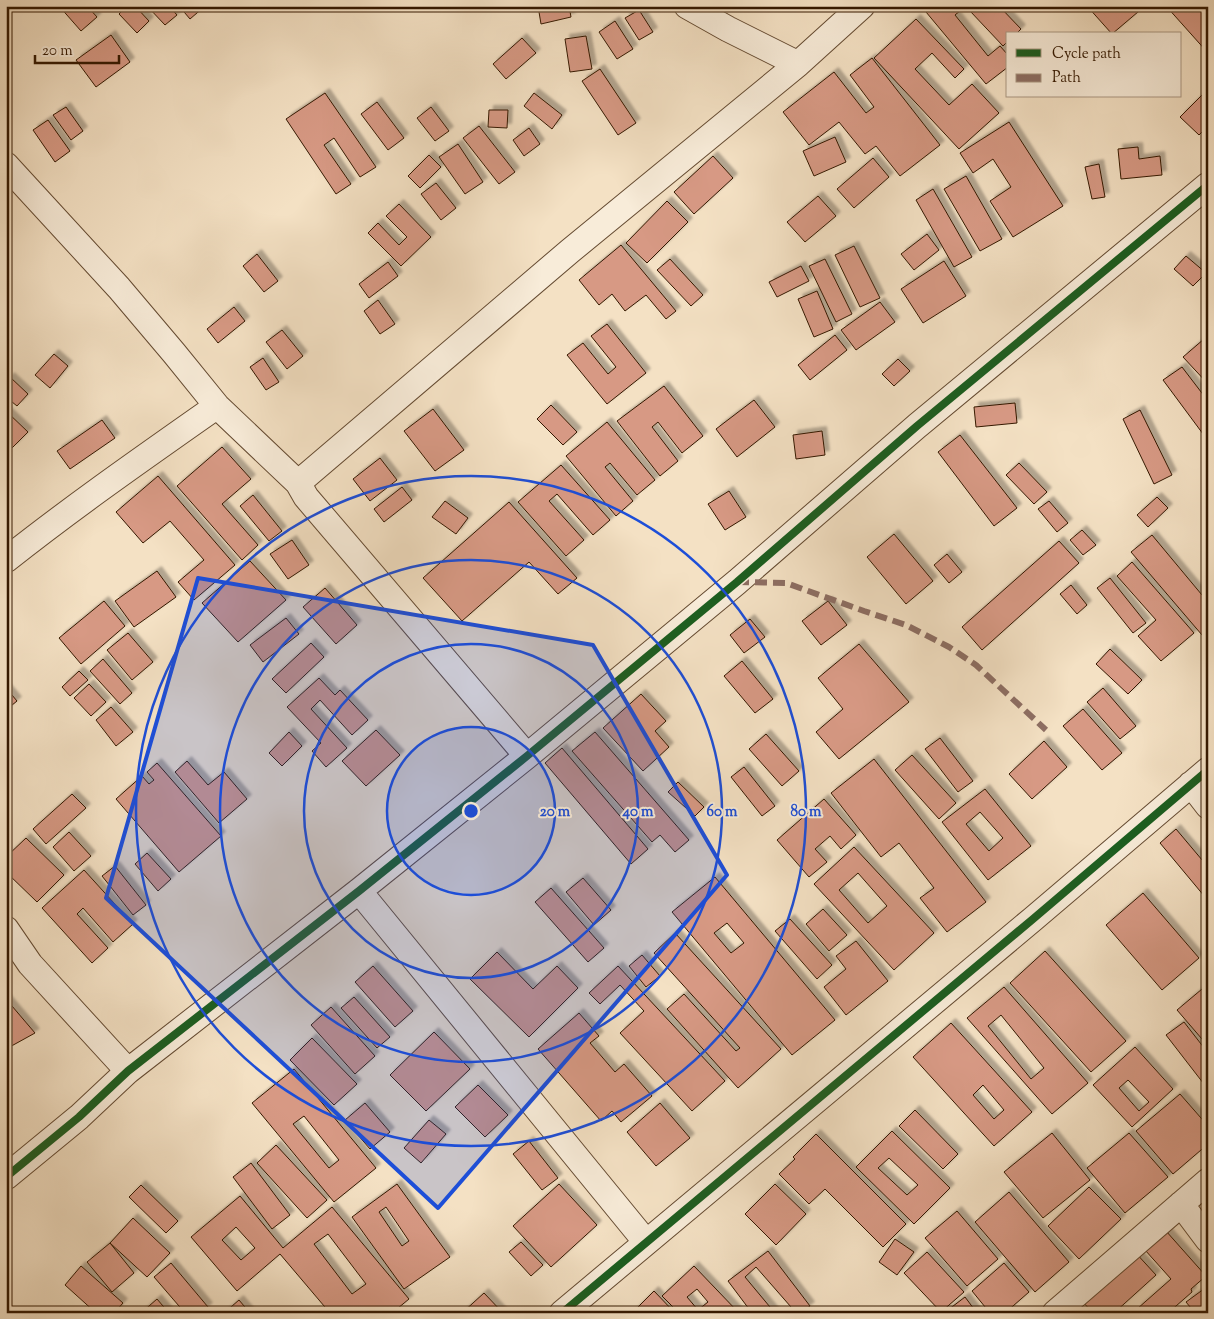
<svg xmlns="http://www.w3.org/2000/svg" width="1214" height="1319" viewBox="0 0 1214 1319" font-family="'Sorts Mill Goudy',serif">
  <defs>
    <filter id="shadow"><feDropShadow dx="4.5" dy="-4.5" stdDeviation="1" flood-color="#0004"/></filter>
  </defs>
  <rect width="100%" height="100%" fill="#f4e1c4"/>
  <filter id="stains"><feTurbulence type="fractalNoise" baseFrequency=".004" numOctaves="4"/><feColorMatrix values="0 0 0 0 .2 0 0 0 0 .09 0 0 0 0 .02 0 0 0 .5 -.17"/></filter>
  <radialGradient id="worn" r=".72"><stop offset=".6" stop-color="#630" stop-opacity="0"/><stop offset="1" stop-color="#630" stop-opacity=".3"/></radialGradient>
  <path fill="#d79984" stroke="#341800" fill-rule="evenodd" filter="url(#shadow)" d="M59,6H87L97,17L81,31Z
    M127,6H135L149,21L137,33L119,14Z
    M147,6H169L177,15L165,25Z
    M179,6H205L190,19Z
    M538,6H569L571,17L541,24Z
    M921,6H966L955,15L988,56L1000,46L1008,55V67L986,84Z
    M974,6H999L1021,29L1016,34H1008V41L1003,46L970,11Z
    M1087,6H1145L1112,34Z
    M1166,6H1207L1208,7V53Z
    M639,10L653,32L639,40L625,18Z
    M916,19L964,69L955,78L932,53L915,69L949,105L972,84L999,113L959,149L874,58Z
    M615,21L633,49L617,59L599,32Z
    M111,35L130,62L96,87L76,60Z
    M586,36L592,69L570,72L565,39Z
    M522,38L536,53L506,79L493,64Z
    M872,58L940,145L900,176L876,146L865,154L839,122L809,145L783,112L834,72L866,113L874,107L850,75Z
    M600,69L636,123L618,135L582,81Z
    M1205,92L1208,95V126L1199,135L1180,117Z
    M325,93L376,167L360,177L334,138L324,145L351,184L336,194L286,119Z
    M534,93L562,115L552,129L524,106Z
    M377,102L404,138L388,150L361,114Z
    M66,107L83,131L71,140L53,115Z
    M431,107L449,131L435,141L417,118Z
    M489,110H508L507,128L488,127Z
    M48,120L70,151L55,162L33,130Z
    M1009,122L1063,206L1013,237L990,201L1011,187L993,159L973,173L960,153Z
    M479,126L515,172L499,184L463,138Z
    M529,128L540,144L524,156L513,140Z
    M835,137L846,162L814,176L803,151Z
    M458,144L483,182L465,194L439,157Z
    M1138,147L1139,159L1160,156L1162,175L1121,179L1118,149Z
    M429,155L441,167L420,188L408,176Z
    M713,156L733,178L694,214L674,192Z
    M873,158L889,177L854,208L837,189Z
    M1099,164L1105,197L1092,199L1085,167Z
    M966,176L1002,239L980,251L944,189Z
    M436,183L456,208L441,220L421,194Z
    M933,189L972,257L954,267L916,200Z
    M818,196L836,216L805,242L787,222Z
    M667,201L688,222L647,263L626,243Z
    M399,204L431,237L401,266L368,233L378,223L399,245L407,237L386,216Z
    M927,234L939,250L914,270L901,254Z
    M621,245L676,311L666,319L646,295L625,311L612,294L599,305L579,280Z
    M854,246L880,298L860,307L835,255Z
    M257,254L278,281L264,292L243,266Z
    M1186,256L1206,273L1193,286L1174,269Z
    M670,259L703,295L691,306L657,270Z
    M825,259L852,314L836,322L809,266Z
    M944,261L966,296L923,323L901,289Z
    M388,262L398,276L369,298L359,284Z
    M801,266L809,281L777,297L769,282Z
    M817,291L833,329L814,337L798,299Z
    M378,300L395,324L380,334L364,311Z
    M880,302L895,322L856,350L841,330Z
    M234,307L245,321L218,343L207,329Z
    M607,324L646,373L607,404L567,355L583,343L608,374L616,367L591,336Z
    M282,330L303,356L287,369L266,342Z
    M835,335L847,350L810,380L798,365Z
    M1204,339L1208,343V384L1183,357Z
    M54,354L68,366L50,388L35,375Z
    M263,358L279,382L266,390L250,367Z
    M898,359L910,371L894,386L882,374Z
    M1182,367L1208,401V437L1206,438L1163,380Z
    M10,377L28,394L17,406L6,397V381Z
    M664,386L703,436L682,453L658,422L652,427L678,461L660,476L617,421Z
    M754,400L775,427L737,457L716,429Z
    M1015,403L1017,423L976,427L974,407Z
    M551,405L577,432L563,445L537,419Z
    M433,409L464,450L435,471L404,431Z
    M1140,410L1172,475L1154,484L1123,419Z
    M6,411L28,432L12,448L6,443Z
    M102,420L115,438L70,469L57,451Z
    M607,422L655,480L637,495L610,463L605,467L633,501L616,516L566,456Z
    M822,431L825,455L796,459L793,435Z
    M960,435L1017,508L994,526L938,452Z
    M222,447L251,479L222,504L258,545L242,560L177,486Z
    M380,458L397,480L370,501L353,479Z
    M1019,463L1047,492L1034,504L1006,475Z
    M561,465L610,520L593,535L557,494L549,501L584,540L566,556L518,502Z
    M158,476L235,565L194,600L178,582L204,560L170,521L143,543L116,512Z
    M402,487L412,500L384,522L374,509Z
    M729,491L746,517L725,530L708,504Z
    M253,495L282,531L269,541L240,506Z
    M1157,497L1168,508L1148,527L1137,515Z
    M445,501L468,518L456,534L432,517Z
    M1049,501L1068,523L1057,532L1038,509Z
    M509,502L577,578L558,594L529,562L462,621L423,578Z
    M1082,530L1096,545L1083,555L1070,540Z
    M894,534L933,581L906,604L867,557Z
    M1152,535L1202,595L1208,590V642L1131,552Z
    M292,540L309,565L288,579L270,554Z
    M1059,541L1079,563L982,650L962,627Z
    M947,554L962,572L949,583L934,565Z
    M250,561L286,600L238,642L202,603Z
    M1132,562L1194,633L1161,661L1138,636L1156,620L1117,576Z
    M157,571L176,597L134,627L115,601Z
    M1110,578L1146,623L1133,633L1097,588Z
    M1071,585L1087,605L1077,614L1060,594Z
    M325,588L357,625L336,644L303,607Z
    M104,601L125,626L81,664L59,638Z
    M828,601L847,625L821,645L802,621Z
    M286,618L299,634L263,662L250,645Z
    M750,619L765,637L744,653L730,635Z
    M128,633L153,662L132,680L107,650Z
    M311,643L324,657L286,693L272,679Z
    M859,644L909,702L839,759L816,732L843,709L818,678Z
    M1110,649L1142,680L1128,694L1096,664Z
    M103,659L132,693L120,704L90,671Z
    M742,661L773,699L755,713L724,676Z
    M79,671L88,680L70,696L62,687Z
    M319,678L335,695L340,690L368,720L352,735L320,700L311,709L347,748L326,767L312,751L321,743L287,707Z
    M89,684L106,702L91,716L74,698Z
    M6,688L17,701L6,710Z
    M1103,688L1136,726L1120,739L1087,702Z
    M641,694L666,721L655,731L669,747L643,771L603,728Z
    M111,707L133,732L116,746L96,720Z
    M1083,709L1122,753L1102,770L1063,726Z
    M376,730L400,755L366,786L342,761Z
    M289,732L302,746L282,766L269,753Z
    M595,732L689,840L675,852L660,835L652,842L572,751Z
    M766,734L799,771L782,786L749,749Z
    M940,738L973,781L958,792L925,749Z
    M1044,741L1067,767L1032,799L1009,774Z
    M562,748L648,849L631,864L545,763Z
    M912,755L956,803L939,819L895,770Z
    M874,759L986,902L947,932L920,898L934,888L899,843L881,857L831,793Z
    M187,761L208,785L224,772L247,799L219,823L175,772Z
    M157,763L221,836L179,872L116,799L142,776L149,784L154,780L147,772Z
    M744,767L775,806L762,816L731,777Z
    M678,782L704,807L695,816L668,792Z
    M985,789L1031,846L988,880L942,822ZM980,812L1003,838L989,851L966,824Z
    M72,794L86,808L46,844L33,829Z
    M824,799L856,835L841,849L830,836L815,849L827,862L809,877L777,840Z
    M1176,829L1208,867V895L1205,897L1160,843Z
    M69,832L91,856L74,871L53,847Z
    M26,838L64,875L37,902L6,872V857Z
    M854,847L934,933L894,970L814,884ZM858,873L887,906L868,923L839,890Z
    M147,853L171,879L158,891L135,864Z
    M115,866L146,905L133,915L102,876Z
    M84,870L133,924L113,942L83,908L77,914L108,948L92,963L42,908Z
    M715,877L835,1020L792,1055L672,912ZM727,923L744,943L731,953L714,933Z
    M583,878L611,910L594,925L566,892Z
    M551,888L604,948L588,962L535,902Z
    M1143,893L1199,958L1162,990L1106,925Z
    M823,909L847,935L829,951L806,924Z
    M790,919L832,965L817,979L775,931Z
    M675,933L781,1049L738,1088L667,1009L684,994L736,1051L740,1048L654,953Z
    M856,941L888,981L846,1015L824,987L846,969L836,956Z
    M1045,951L1126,1041L1091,1072L1010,983Z
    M497,952L533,989L557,966L578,988L529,1037L470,979Z
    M642,955L660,976L646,987L629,966Z
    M373,966L413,1011L395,1027L355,982Z
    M618,966L725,1081L692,1111L620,1033L644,1011L620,985L600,1004L589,993Z
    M1208,984V1046L1177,1010Z
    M1004,987L1088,1083L1052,1114L967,1018ZM1001,1015L1044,1068L1031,1079L988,1026Z
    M354,997L390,1037L377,1048L341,1008Z
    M6,999L35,1033L6,1049Z
    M331,1007L375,1056L355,1074L311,1025Z
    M579,1013L599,1036L590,1043L615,1072L624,1064L652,1096L621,1122L612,1111L601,1121L538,1049Z
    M1184,1022L1208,1053L1207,1088L1166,1035Z
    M951,1023L1032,1112L994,1146L913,1057ZM983,1085L1004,1110L994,1119L973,1095Z
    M434,1032L470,1069L426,1111L390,1075Z
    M312,1038L357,1084L334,1105L290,1060Z
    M1135,1047L1173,1089L1132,1127L1093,1085ZM1128,1080L1149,1102L1139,1111L1119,1088Z
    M294,1069L376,1168L334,1202L252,1103ZM304,1116L339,1160L329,1168L293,1124Z
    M478,1085L508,1115L485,1137L455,1107Z
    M1180,1094L1208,1126V1144L1173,1174L1136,1131Z
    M365,1103L390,1132L370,1149L345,1120Z
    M660,1103L690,1138L656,1166L627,1132Z
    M915,1110L958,1154L943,1169L899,1126Z
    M429,1120L446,1134L421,1163L404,1148Z
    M892,1131L950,1188L914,1224L856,1167ZM889,1158L918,1185L907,1195L878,1168Z
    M1052,1133L1090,1180L1043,1218L1004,1172Z
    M1129,1133L1168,1177L1125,1213L1087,1168Z
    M816,1134L906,1224L883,1247L825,1189L809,1204L779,1174L795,1159L793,1157Z
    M529,1141L558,1178L542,1190L513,1154Z
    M276,1145L327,1200L307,1218L257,1163Z
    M251,1163L290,1215L272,1229L233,1177Z
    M397,1184L450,1257L404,1289L352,1217ZM386,1207L409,1241L402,1246L379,1212Z
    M559,1184L597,1225L551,1267L513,1226Z
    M775,1184L806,1214L776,1245L745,1214Z
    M141,1185L178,1221L166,1233L129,1197Z
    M1089,1187L1121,1219L1079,1259L1048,1226Z
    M1009,1192L1069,1262L1035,1292L975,1222Z
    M240,1196L283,1248L332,1207L409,1299L392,1313H330L280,1254L237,1291L191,1237ZM236,1227L255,1248L241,1260L222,1240ZM328,1234L366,1284L352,1294L314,1244Z
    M957,1211L998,1259L967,1286L925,1238Z
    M133,1218L170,1253L147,1277L110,1243Z
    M1166,1231L1206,1276L1191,1289L1192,1292L1168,1313H1140L1137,1309L1171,1279L1145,1250Z
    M895,1239L914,1252L897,1275L879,1262Z
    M521,1242L543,1265L531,1276L509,1252Z
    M110,1243L134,1273L112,1292L87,1262Z
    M768,1251L810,1306L801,1313H784L791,1307L756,1267L745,1277L775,1313H752L728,1281Z
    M1134,1251L1156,1275L1114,1313H1093L1081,1300Z
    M927,1252L964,1292L941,1312L904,1273Z
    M171,1263L208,1307L201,1313H185L154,1277Z
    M1004,1263L1029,1292L1005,1313H990L972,1291Z
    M81,1266L123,1303L114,1313H96L65,1285Z
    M694,1266L739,1313H679L662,1296ZM697,1289L708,1302L698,1310L687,1297Z
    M1208,1286V1313H1195L1186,1302Z
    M654,1291L675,1313H632Z
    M484,1293L503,1313H462Z
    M965,1297L977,1313H944Z
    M157,1299L169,1313H141Z
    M239,1300L250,1313H224Z"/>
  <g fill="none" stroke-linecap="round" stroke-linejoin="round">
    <g stroke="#644a31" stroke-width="27">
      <path id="minor" d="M687,6L728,29L798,64
        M6,165L119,288L174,353L217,406L298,483L306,497L527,756
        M298,483L570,251L798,64L862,6
        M6,560C74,506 146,456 217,406
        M1191,784L1208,806
        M359,891L646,1242
        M6,929L30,964L128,1071
        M6,1177L79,1117L128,1071L359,891L527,756L737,582L917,426L1208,185
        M1181,1204L1208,1240
        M562,1313L1033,919L1208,770
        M1055,1313L1208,1181"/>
    </g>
    <use href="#minor" stroke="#f8ecd9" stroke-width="25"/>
    <path stroke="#8d6e63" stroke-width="6" stroke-dasharray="12 6" stroke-linecap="butt" d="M737,582L786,583L864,611L906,625L949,647L976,665L1046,730"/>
    <g stroke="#f8ecd9" stroke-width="11">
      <path id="cycleway" d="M6,1177L79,1117L128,1071L359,891L527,756L737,582L917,426L1208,185
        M562,1313L1033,919L1208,770"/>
    </g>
    <use href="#cycleway" stroke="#1b5e20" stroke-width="8"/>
  </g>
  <path fill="#1d4ed8" fill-opacity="0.2" stroke="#1d4ed8" stroke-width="4" stroke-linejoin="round" d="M198,578L593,645L727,875L438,1208L106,898Z"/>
  <circle cx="471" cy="811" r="84" fill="#1d4ed8" fill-opacity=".12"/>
  <g fill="none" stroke="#1d4ed8" stroke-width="2.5">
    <circle cx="471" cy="811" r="84"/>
    <circle cx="471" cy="811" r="167"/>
    <circle cx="471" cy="811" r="251"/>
    <circle cx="471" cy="811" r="335"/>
  </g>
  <circle cx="471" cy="811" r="8" fill="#1d4ed8" stroke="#f8ecd9" stroke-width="2.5"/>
  <g font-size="15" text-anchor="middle" font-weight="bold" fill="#1d4ed8" stroke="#f8ecd9" stroke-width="4" stroke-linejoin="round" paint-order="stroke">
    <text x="555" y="816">20 m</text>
    <text x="638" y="816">40 m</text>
    <text x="722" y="816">60 m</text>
    <text x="806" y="816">80 m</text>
  </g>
  <rect width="1214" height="1319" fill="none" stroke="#f4e1c4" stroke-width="25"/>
  <rect x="8" y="8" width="1199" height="1304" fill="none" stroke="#341800" stroke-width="2.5"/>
  <rect x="12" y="12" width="1189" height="1294" fill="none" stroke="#341800"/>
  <rect x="1006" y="32" width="175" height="65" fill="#f8ecd9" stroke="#aa9782"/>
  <rect x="1016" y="49" width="25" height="8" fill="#1b5e20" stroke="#aa9782"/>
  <text x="1052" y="58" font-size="15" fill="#341800">Cycle path</text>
  <rect x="1016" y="74" width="25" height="8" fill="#8d6e63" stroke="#aa9782"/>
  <text x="1052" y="82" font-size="15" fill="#341800">Path</text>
  <path d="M35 55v8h84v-8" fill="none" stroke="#341800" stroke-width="2.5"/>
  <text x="42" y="55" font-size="15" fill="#341800" stroke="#f8ecd9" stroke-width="4" paint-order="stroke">20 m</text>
  <rect width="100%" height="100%" filter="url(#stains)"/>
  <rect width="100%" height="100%" fill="url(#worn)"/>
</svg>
